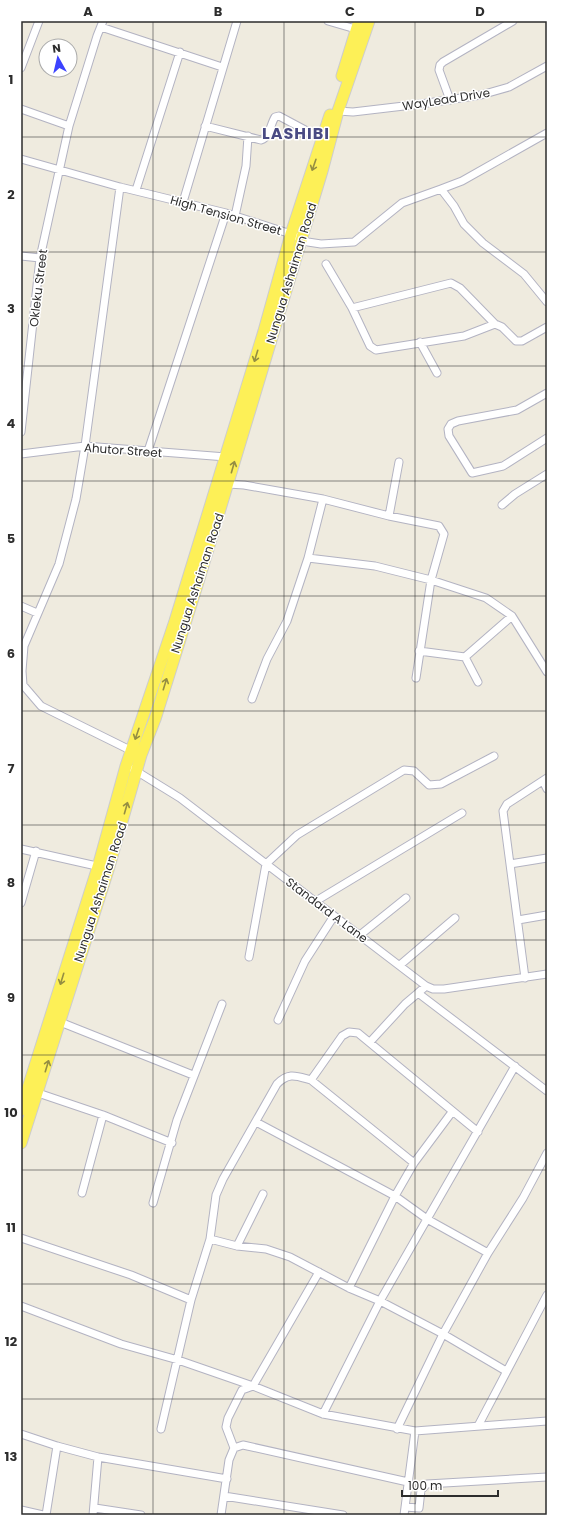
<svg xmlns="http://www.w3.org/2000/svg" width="568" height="1536" viewBox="0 0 568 1536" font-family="Poppins,sans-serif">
  <rect width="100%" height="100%" fill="#efebdf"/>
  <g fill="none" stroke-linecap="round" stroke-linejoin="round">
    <g stroke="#b3b3c2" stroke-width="9">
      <path id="minor" d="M328,21L359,30
        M101,27L222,67
        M21,68L39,21
        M450,100L439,70L440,65L443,62L513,21
        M21,109L69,126
        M338,111L353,112L421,104L481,95L509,87L547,66
        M205,126L261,140C270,137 270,125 275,117L279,116L322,139
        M547,133L462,181L441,189L454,206L464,224L483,243L524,274L547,302
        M21,159L120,187L226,213L291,234L308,242L321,244L354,242L402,203L441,189
        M120,187L85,446L76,499L59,564L24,646L22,671L23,685L41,706L134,752
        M136,190L180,52
        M183,202L237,21
        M235,216L246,166L248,136
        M21,256L40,258
        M326,264L352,308L370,346L376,350L464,336L495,324L502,327L516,341H522L547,327
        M352,308L451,283L460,288L495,324
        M420,342L437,373
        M547,393L517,410L458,421L451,424L448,429L449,436L472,473L503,466L547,438
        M21,432L40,258L69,126L97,36L103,21
        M148,451L226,213
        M21,454L85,446L226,457
        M228,484L244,485L323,499L308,558L375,566L431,580L486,598L512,616L547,672
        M323,499L389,516L439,526L444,534L431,580L416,678
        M502,505L515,494L547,474
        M389,516L399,462
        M21,606L37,613
        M419,651L465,657L478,682
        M465,657L512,616
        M252,699L267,659L287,621L308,558
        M133,769L180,798L426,986L433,989H444L547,974
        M543,781L547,789
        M21,849L101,867
        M510,864L547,858
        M316,901L462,813
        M21,903L36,851
        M518,920L547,915
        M360,935L406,898
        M249,957L266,864L297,835L404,770L414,771L429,785L441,784L494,756
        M400,965L455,918
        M525,978L503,811L507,804L547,778
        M426,986L418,993L547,1091
        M278,1020L305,961L334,916
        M60,1022L193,1075
        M370,1042L405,1004L418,993
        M311,1080L342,1036L349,1032L358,1033L478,1132
        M38,1093L103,1115L172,1143
        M256,1122L395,1196L427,1219L488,1253
        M414,1163L452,1112
        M82,1193L103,1115
        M153,1203L177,1120L222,1004
        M21,1238L131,1275L191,1300
        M210,1239L237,1246L266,1249L290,1257L349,1288L380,1301L443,1334L506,1371
        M237,1246L263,1194
        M21,1306L121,1344L178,1360L253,1386L323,1414L415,1431L547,1421
        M323,1414L380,1301L515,1066
        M478,1426L547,1295
        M161,1429L191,1300L210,1239L216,1195L223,1179L277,1084C289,1072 296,1076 311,1080L414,1163L395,1196L349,1288
        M397,1429L443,1334L488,1253L523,1198L547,1153
        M21,1434L57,1446L98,1457L227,1479
        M234,1448L226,1427L228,1418L242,1390L253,1386L319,1272
        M224,1496L343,1515
        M405,1507L419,1508L421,1490L427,1484L547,1477
        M95,1508L141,1515
        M21,1510L43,1515
        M46,1515L57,1446
        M93,1515L98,1457
        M221,1515L229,1460L234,1448L243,1445L408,1482
        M404,1515L415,1431"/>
    </g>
    <g stroke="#cdcdcd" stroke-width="13">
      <path id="primary" d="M342,76L359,21
        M21,1110L98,867L126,766L175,621L264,331L291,234L330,115
        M21,1143L108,870L141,755L155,719L198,582L322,171L338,111L369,21"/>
    </g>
    <use href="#minor" stroke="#fff" stroke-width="7"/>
    <use href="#primary" stroke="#fdf057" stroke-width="11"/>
  </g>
  <defs><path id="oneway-shaft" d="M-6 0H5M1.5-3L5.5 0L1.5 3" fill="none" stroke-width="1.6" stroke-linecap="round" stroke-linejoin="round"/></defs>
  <g stroke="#958e42">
    <use href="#oneway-shaft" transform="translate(314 165) rotate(109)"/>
    <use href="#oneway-shaft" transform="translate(256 356) rotate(107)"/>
    <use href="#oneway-shaft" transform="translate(233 467) rotate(-74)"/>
    <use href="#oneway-shaft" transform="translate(165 684) rotate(-73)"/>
    <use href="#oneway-shaft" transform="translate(137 734) rotate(109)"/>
    <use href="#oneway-shaft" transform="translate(126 808) rotate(-74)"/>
    <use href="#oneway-shaft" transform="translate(62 979) rotate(107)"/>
    <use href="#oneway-shaft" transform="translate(47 1066) rotate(-73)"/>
  </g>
  <path fill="none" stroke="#2d2d2d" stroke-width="1" stroke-opacity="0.55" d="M153,21V1515M284,21V1515M415,21V1515M21,137H547M21,252H547M21,366H547M21,481H547M21,596H547M21,711H547M21,825H547M21,940H547M21,1055H547M21,1170H547M21,1284H547M21,1399H547"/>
  <g text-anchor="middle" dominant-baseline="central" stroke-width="3" stroke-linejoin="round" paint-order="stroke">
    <g font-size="12" fill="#2d2d2d" stroke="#fff">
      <text transform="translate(446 99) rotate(-9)">WayLead Drive</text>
      <text transform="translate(226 215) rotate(16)">High Tension Street</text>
      <text transform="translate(291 273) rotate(-73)">Nungua Ashaiman Road</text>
      <text transform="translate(38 288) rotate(-83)">Okleku Street</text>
      <text transform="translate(123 450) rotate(4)">Ahutor Street</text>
      <text transform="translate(197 583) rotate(-72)">Nungua Ashaiman Road</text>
      <text transform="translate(100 892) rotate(-72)">Nungua Ashaiman Road</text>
      <text transform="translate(327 910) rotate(37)">Standard A Lane</text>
    </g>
    <g font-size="16" font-weight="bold" letter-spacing="1" fill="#494a83" stroke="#fff">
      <text x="296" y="133">LASHIBI</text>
    </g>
  </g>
  <rect width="568" height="1536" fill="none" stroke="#ffffff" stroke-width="44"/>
  <g transform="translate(58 58) rotate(352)"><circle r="19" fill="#ffffff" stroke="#ababab"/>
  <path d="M0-3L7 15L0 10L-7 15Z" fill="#3c43ff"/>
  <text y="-6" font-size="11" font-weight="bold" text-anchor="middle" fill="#2d2d2d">N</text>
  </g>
  <path d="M402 1490v6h96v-6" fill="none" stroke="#2d2d2d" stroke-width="2"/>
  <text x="408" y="1490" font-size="12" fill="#2d2d2d" stroke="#ffffff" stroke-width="3" paint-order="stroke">100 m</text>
  <rect x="22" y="22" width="524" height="1492" fill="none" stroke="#2d2d2d" stroke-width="1.5"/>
  <g font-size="13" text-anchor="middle" font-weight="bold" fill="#2d2d2d">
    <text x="88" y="16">A</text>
    <text x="218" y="16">B</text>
    <text x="350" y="16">C</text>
    <text x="480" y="16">D</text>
    <text x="11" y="84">1</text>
    <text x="11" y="199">2</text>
    <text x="11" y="313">3</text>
    <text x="11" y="428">4</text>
    <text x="11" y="543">5</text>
    <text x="11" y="658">6</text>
    <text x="11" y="773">7</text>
    <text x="11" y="887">8</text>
    <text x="11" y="1002">9</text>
    <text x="11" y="1117">10</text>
    <text x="11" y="1232">11</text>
    <text x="11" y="1346">12</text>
    <text x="11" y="1461">13</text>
  </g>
</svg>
